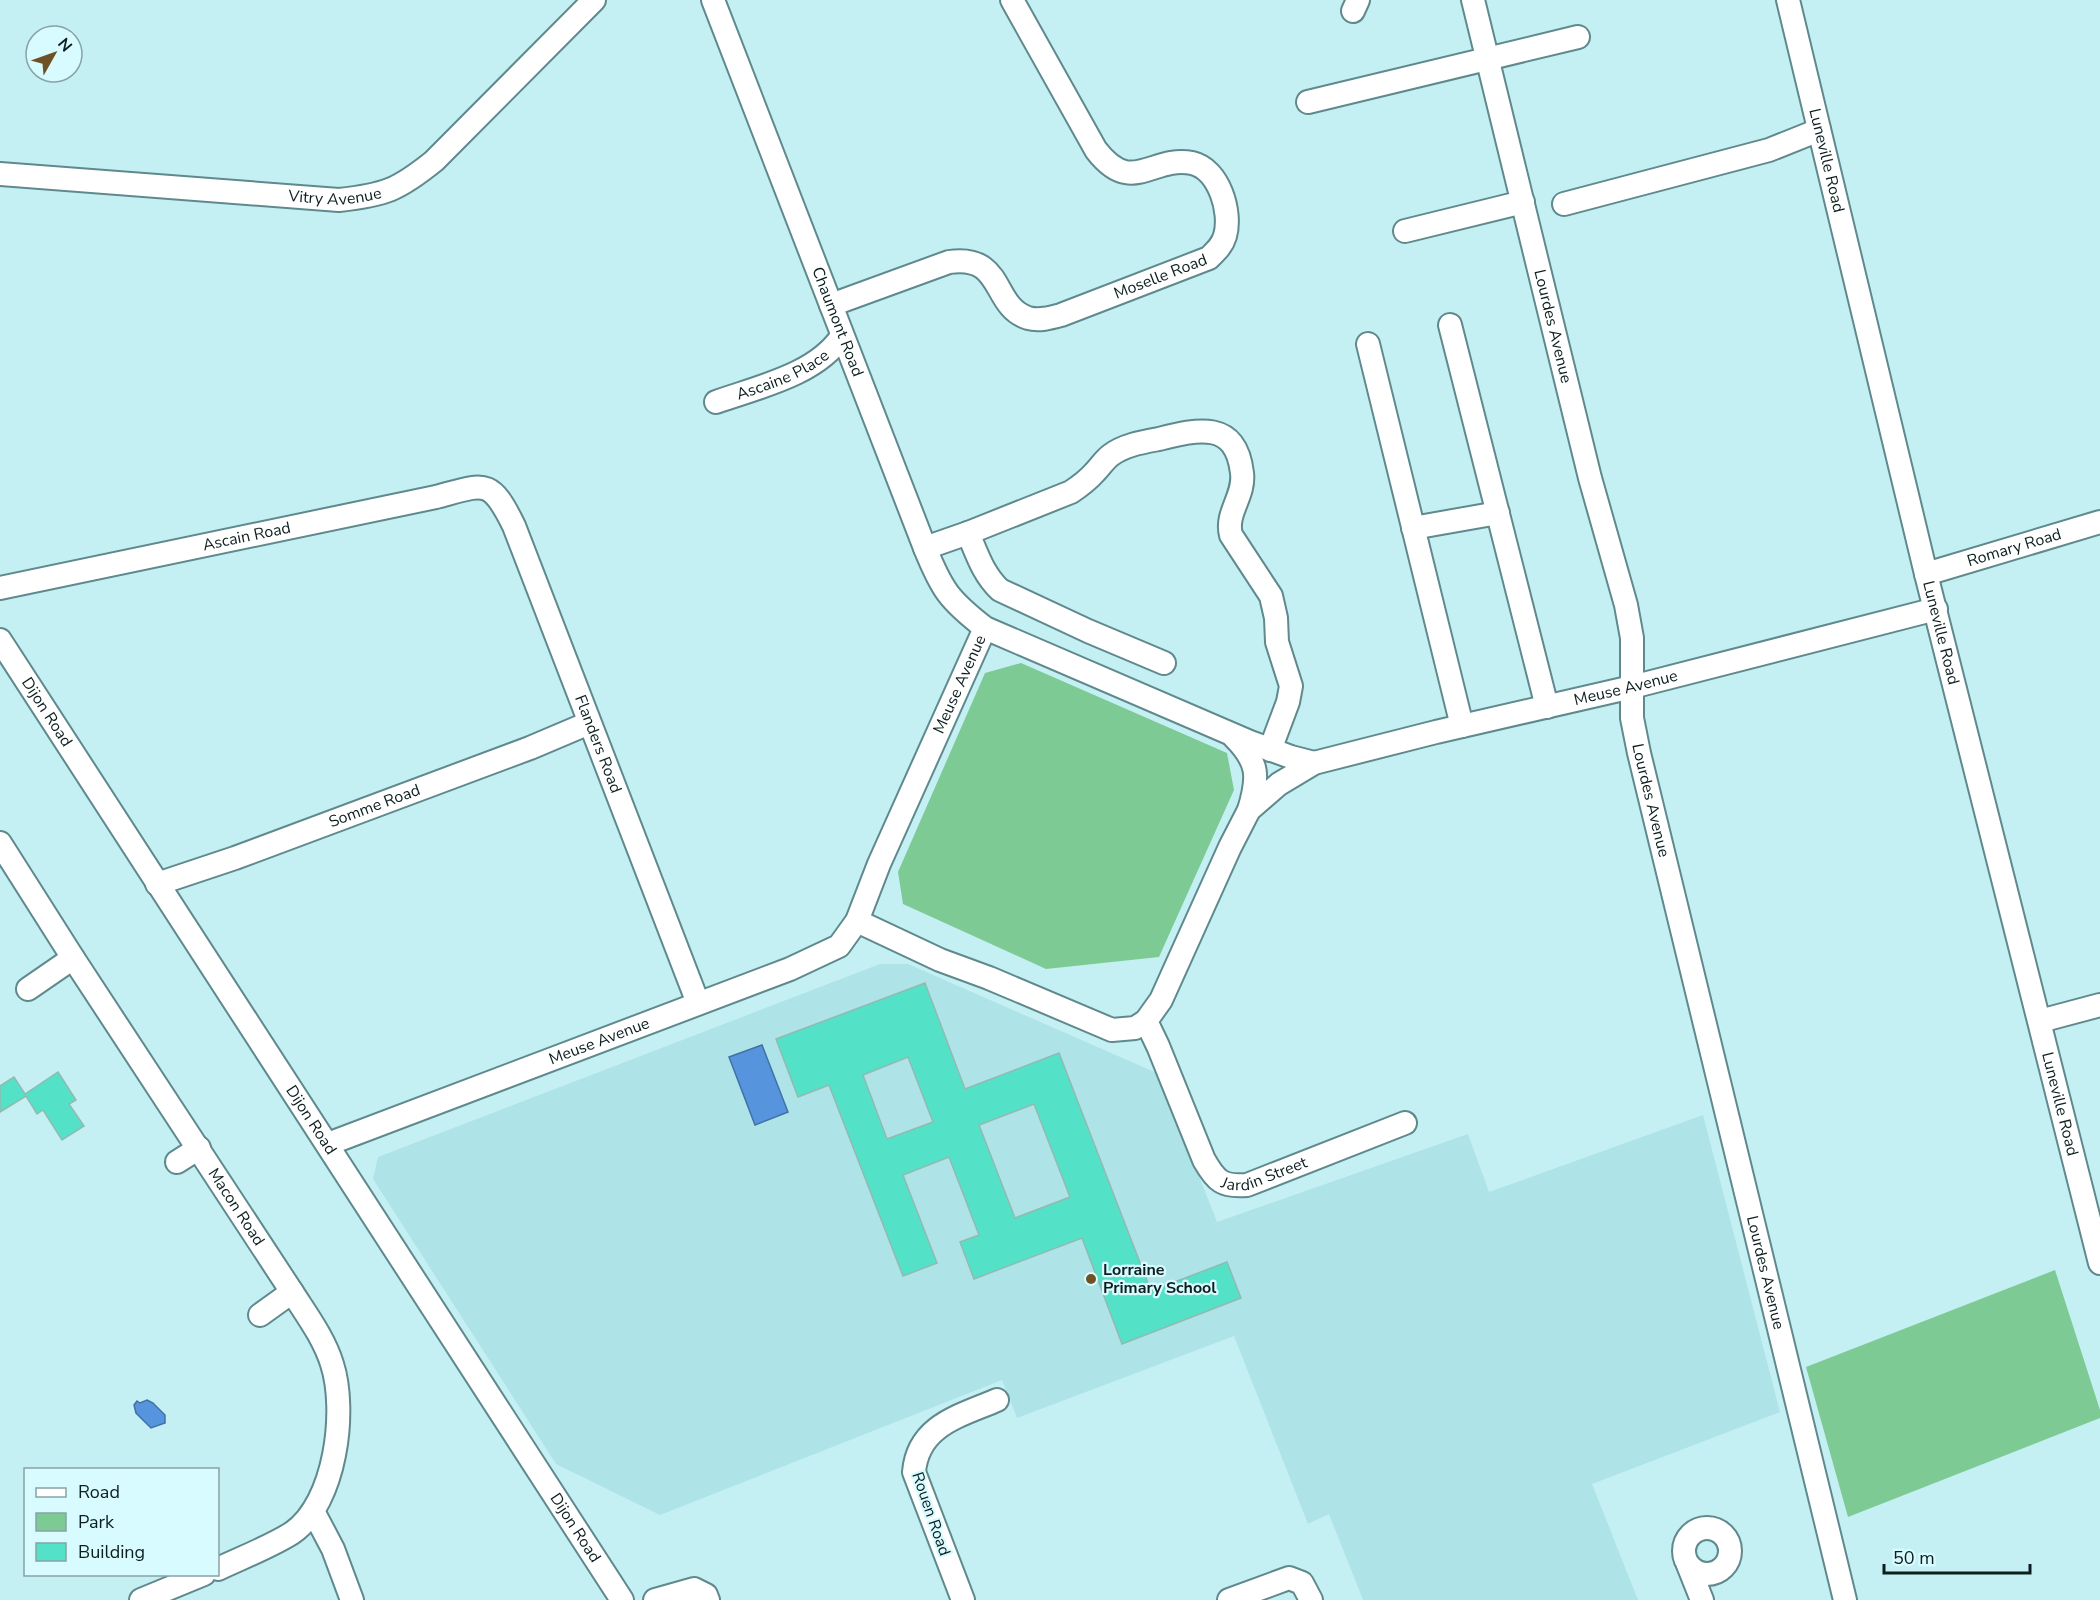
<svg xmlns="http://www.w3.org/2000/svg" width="2100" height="1600" viewBox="0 0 2100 1600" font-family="'Nunito Sans',sans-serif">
  <rect width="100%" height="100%" fill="#c4f0f4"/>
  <path fill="#aee3e8" d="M880,964H908L1159,1074L1217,1222L1468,1134L1489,1192L1703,1115L1780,1412L1592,1484L1638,1600H1363L1329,1514L1308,1524L1234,1336L1017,1418L1002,1380L660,1515L556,1464L373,1179L378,1157Z"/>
  <path fill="#7dca95" d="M1021,663L1227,753L1234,790L1159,957L1046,969L903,904L898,872L985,673Z
    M2055,1270L2100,1410V1418L1848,1517L1806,1367Z"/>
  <path fill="#5794de" stroke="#4171a5" stroke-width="1.5" d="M762,1045L788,1112L755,1125L729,1057Z
    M147,1400L153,1403L165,1415V1423L151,1428L136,1413L134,1405L137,1401L140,1403Z"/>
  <path fill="#53e2c8" stroke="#91bab0" stroke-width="1.5" fill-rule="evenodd" d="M925,983L965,1089L1059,1053L1151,1291L1227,1262L1241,1298L1122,1344L1082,1238L974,1279L960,1242L979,1235L949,1157L903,1175L937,1263L903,1276L829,1085L798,1097L776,1039ZM908,1057L933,1122L887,1139L863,1075ZM1034,1104L1070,1197L1015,1218L979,1125Z
    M58,1072L76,1100L69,1104L84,1126L62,1140L43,1110L37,1114L26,1096L0,1112V1086L14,1077L25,1094Z"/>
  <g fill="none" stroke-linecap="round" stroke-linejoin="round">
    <g stroke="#5f898d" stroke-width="26">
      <g id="minor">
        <path id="s1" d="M713,0L925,548C942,590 949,600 985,628L1250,742L1291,757L1314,763"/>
        <path id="s2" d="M1473,0L1590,478L1626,605L1632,638V718L1639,753L1845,1600"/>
        <path id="s3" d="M1788,0L1926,574L2100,1263"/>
        <path d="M1353,11L1358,0"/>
        <path d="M1308,102L1578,37"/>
        <path id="s4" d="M0,174L339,200C385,195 398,190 434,161L594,0"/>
        <path d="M1564,204L1769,150L1819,130"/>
        <path d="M1405,231L1523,202"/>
        <path id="s5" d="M831,305L949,262C1005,254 991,306 1028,318C1039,321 1050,318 1061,315L1209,258C1216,251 1222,246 1225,236C1232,212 1219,169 1192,163C1152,155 1132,197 1096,150L1012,0"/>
        <path d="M1450,325L1547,707"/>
        <path d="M1368,344L1462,726"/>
        <path id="s6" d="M716,402C758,387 816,375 842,336"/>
        <path d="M1413,528L1498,513"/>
        <path d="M968,533C977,554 983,574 1000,590L1088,631L1164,663"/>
        <path d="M925,548L968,533L1071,492C1080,486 1088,480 1095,472C1101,466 1105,459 1111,455C1124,445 1143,442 1159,439C1198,429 1236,420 1242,473C1245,496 1225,513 1231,535L1271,596L1276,618L1277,642L1291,686L1288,702L1270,750"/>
        <path id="s7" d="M1926,574L2100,522"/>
        <path id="s8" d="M0,588L436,497C485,484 490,477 514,526L698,1003"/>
        <path id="s9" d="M0,640L622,1600"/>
        <path d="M1234,737C1259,762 1259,777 1249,810"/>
        <path id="s10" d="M0,843L73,958L292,1292C306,1314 324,1338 332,1364C347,1410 336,1503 292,1533C270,1547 241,1558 218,1569"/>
        <path id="s11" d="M157,884L235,858L530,748L589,723"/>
        <path id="s12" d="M857,921L940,960L989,978L1112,1030L1135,1028L1146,1021L1161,1000L1230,847L1249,810L1279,784L1314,763L1436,732L1632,687L1936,609"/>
        <path d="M28,989L73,958"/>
        <path id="s13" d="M1146,1021L1158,1046L1204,1160C1216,1181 1222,1187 1247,1185L1405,1123"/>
        <path d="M2040,1021L2100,1005"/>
        <path id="s14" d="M328,1144L790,969L839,946L857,921L879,864L985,628"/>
        <path d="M177,1162L199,1148"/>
        <path d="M260,1315L292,1292"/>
        <path d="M313,1511L333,1549L352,1600"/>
        <circle cx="1707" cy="1551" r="23"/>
        <path d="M1688,1565L1702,1600"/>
        <path d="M141,1600L204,1574"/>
        <path d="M655,1600L694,1589L706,1595L708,1600"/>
        <path d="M963,1600L914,1472C918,1425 960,1416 997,1400"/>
        <path d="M1229,1600L1289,1578L1302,1583L1311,1600"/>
      </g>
    </g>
    <use href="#minor" stroke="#fff" stroke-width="22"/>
  </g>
  <circle fill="#6e5225" stroke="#d8fbff" stroke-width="2" cx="1091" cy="1279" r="6"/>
  <g text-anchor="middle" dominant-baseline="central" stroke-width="4.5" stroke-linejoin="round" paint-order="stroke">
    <g font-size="16" fill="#0d1e1f" stroke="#d8fbff">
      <text stroke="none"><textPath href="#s3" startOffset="165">Luneville Road</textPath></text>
      <text stroke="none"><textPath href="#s4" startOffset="336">Vitry Avenue</textPath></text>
      <text stroke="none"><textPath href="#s5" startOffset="370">Moselle Road</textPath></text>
      <text stroke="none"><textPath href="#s1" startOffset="345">Chaumont Road</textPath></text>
      <text stroke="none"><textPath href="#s2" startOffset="336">Lourdes Avenue</textPath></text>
      <text stroke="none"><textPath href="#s6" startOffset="72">Ascaine Place</textPath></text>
      <text stroke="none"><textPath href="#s8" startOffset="252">Ascain Road</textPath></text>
      <text stroke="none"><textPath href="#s7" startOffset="92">Romary Road</textPath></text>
      <text stroke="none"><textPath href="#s3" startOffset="651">Luneville Road</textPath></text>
      <text stroke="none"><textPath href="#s14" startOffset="837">Meuse Avenue</textPath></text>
      <text stroke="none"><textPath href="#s12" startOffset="950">Meuse Avenue</textPath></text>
      <text stroke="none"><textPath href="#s9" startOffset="86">Dijon Road</textPath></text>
      <text stroke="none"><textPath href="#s8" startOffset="778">Flanders Road</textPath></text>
      <text stroke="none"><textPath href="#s2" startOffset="822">Lourdes Avenue</textPath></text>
      <text stroke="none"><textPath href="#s11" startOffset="231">Somme Road</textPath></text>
      <text stroke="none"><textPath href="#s14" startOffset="290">Meuse Avenue</textPath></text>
      <text stroke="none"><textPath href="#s3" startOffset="1137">Luneville Road</textPath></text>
      <text stroke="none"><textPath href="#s9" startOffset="572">Dijon Road</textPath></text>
      <text stroke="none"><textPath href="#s13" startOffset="224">Jardin Street</textPath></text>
      <text stroke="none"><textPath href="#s10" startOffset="434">Macon Road</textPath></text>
      <text stroke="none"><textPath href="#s2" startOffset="1308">Lourdes Avenue</textPath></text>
      <text transform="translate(931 1514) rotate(71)">Rouen Road</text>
      <text stroke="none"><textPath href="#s9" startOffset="1058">Dijon Road</textPath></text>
    </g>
    <g font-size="16" font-weight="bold" fill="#0d1e1f" stroke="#d8fbff" text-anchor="start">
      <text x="1103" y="1270">Lorraine<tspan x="1103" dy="18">Primary School</tspan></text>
    </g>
  </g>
  <rect x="24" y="1468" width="195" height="108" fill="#d8fbff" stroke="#87a3a5" stroke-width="1.5"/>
  <rect x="36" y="1488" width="30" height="9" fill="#ffffff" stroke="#87a3a5" stroke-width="1.5"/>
  <text x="78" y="1498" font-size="18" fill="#0d1e1f">Road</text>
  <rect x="36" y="1513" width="30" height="18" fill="#7dca95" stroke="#87a3a5" stroke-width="1.5"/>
  <text x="78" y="1528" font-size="18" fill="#0d1e1f">Park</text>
  <rect x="36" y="1543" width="30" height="18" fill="#53e2c8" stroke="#87a3a5" stroke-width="1.5"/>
  <text x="78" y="1558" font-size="18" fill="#0d1e1f">Building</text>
  <g transform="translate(54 54) rotate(50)"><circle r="28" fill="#d8fbff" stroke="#87a3a5" stroke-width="1.5"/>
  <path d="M0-4.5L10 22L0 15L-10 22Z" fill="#6e5225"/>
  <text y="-9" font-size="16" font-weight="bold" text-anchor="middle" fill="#0d1e1f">N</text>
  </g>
  <path d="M1884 1564v9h146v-9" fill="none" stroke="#0d1e1f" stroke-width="3"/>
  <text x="1893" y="1564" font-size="18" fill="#0d1e1f" stroke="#d8fbff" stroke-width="4.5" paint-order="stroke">50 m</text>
</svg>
